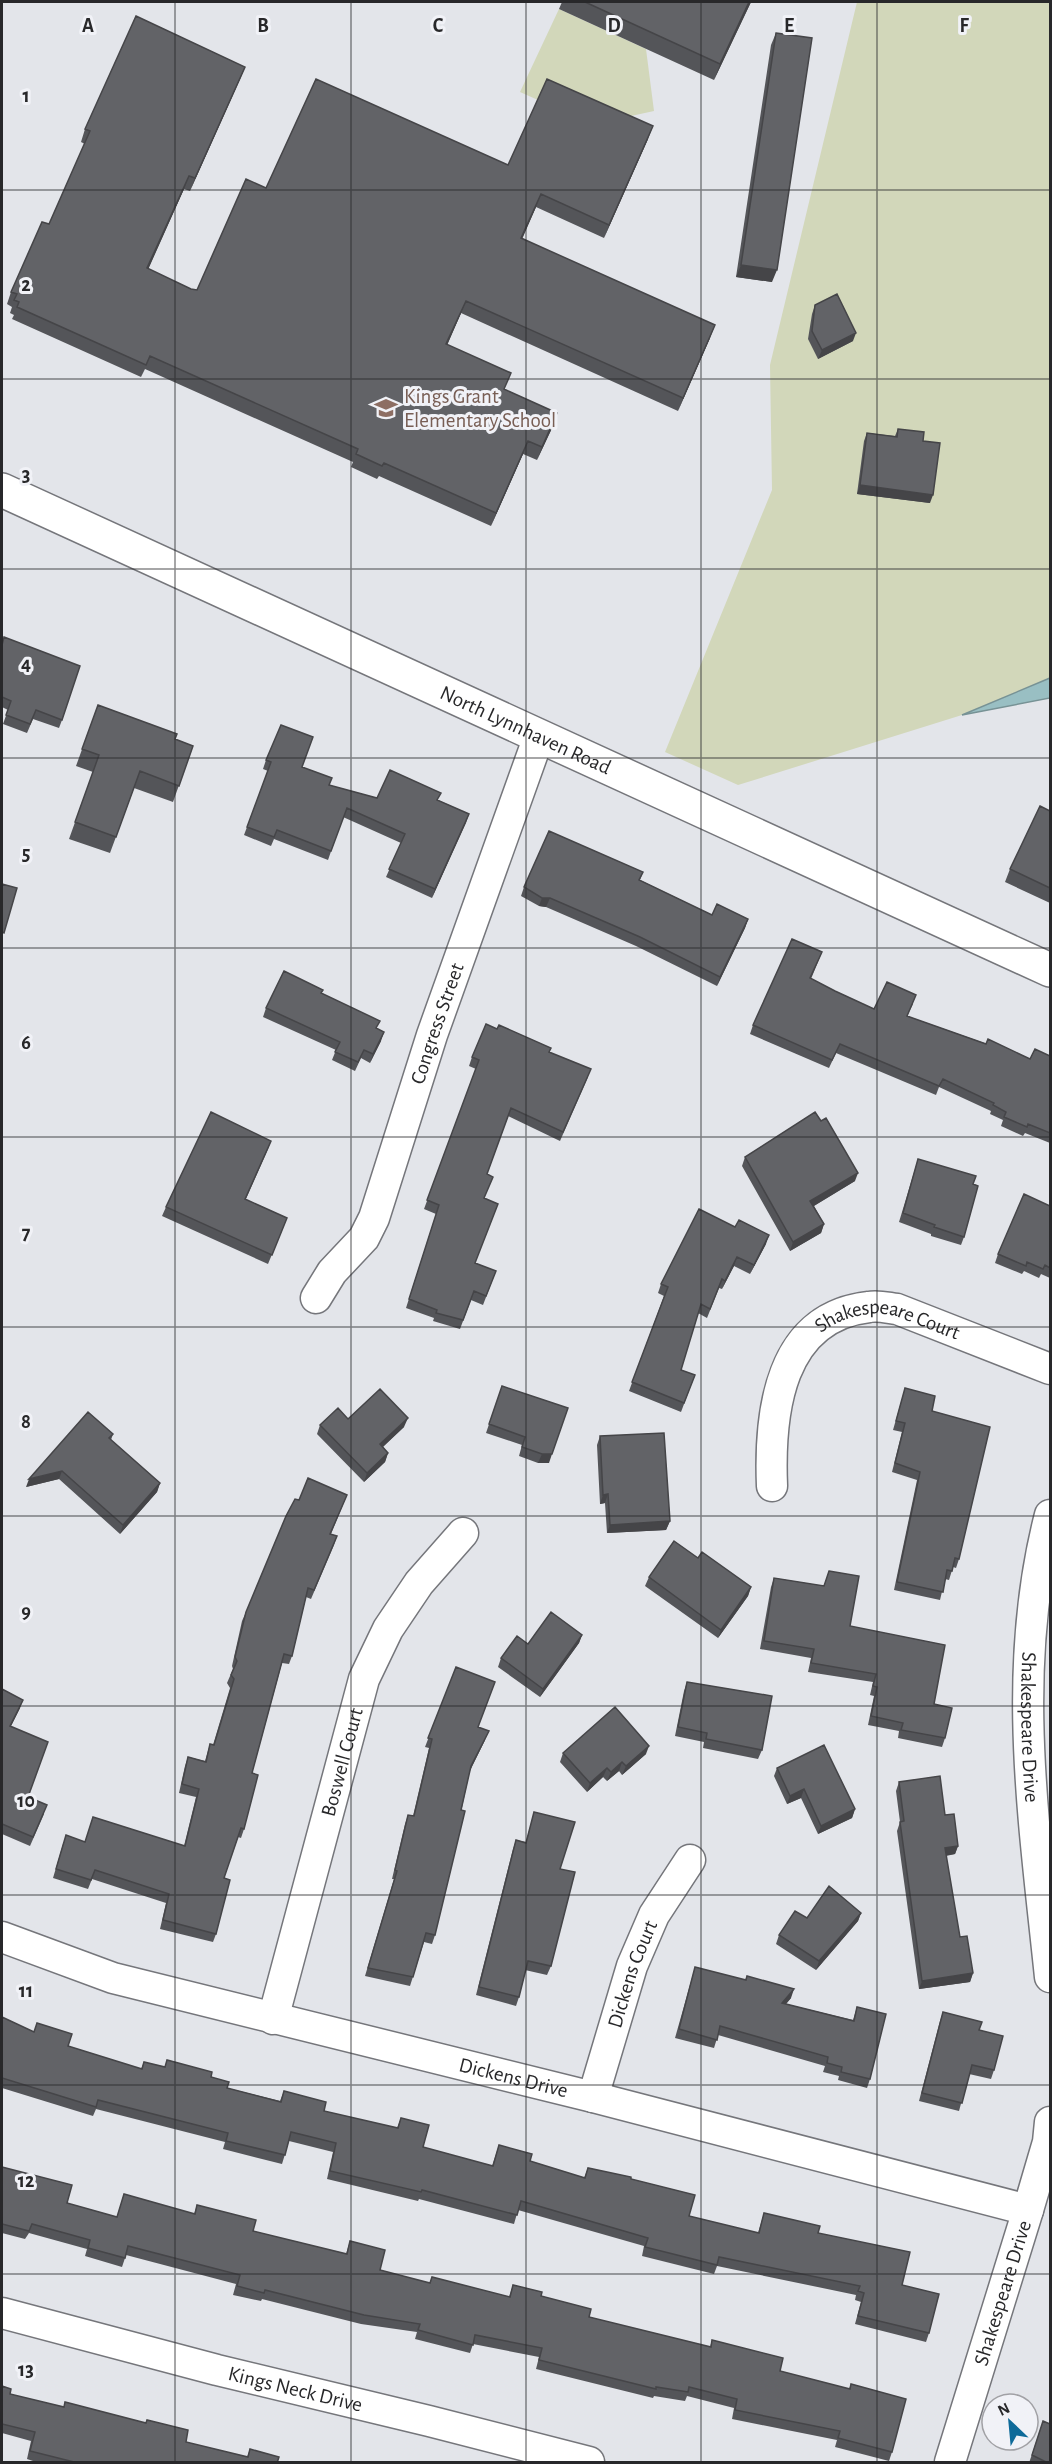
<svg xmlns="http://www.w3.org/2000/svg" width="1052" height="2464" viewBox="0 0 1052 2464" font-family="'Alegreya Sans',sans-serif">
  <rect width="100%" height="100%" fill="#e3e5ea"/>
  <path fill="#d2d7ba" d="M857,2H1050V678L962,715L738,785L665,752L772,490L770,365Z
    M559,9L646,49L654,111L608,121L538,100L520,92Z"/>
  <path fill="#99bfc3" stroke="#779295" stroke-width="1.5" d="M1050,678V698L962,715Z"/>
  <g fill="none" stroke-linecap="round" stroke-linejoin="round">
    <g stroke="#75767b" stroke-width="33">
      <g id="minor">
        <path id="s1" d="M316,1298L332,1272L364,1238L374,1218L432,1035L539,736"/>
        <path id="s2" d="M772,1486C769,1413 779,1317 869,1307C878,1305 888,1308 897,1309L1050,1369"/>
        <path id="s3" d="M1050,1515C1010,1669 1034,1822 1050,1977"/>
        <path id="s4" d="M2,1937L113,1978L593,2097L1028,2210"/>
        <path id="s5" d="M273,2019L364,1679L388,1629L419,1583L463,1533"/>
        <path id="s6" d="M593,2097L632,1966L654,1915L690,1860"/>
        <path id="s7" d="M2,2313L217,2370L429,2421L589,2462"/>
        <path id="s8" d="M950,2462L1028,2210L1048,2142L1050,2122"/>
      </g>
    </g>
    <g stroke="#75767b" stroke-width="36">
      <g id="tertiary">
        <path id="s9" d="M2,490L1050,970"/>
      </g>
    </g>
    <use href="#minor" stroke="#fff" stroke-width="30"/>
    <use href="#tertiary" stroke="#fff" stroke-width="33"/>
  </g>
  <path fill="#545559" d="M562,2H751L714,80L559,9Z
    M776,33L772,282L736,277L771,45Z
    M245,67L240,79L190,191L184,189L148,269L191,289L197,290L266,188L508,165L648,139L604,238L536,207L522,238L710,338L678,411L461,313L447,345L553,426L537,460L523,454L491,526L379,476L377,479L351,467L353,462L145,369L141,377L12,319L14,315L10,313L12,307L7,304L11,292L49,224L85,144L81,142L85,129Z
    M815,305L853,341L818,359L808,339L812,314Z
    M898,429L923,441L930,503L857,494L864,441L867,433L895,436Z
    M2,645L62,720L59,728L33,719L27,733L3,724L8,710L2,707Z
    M98,705L175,739L193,746L173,802L134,788L110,853L69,839L93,772L76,766Z
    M266,760L302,767L329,785L377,798L438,800L469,814L432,898L386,877L401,843L343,817L328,860L274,839L271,846L244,835L268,771L263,769Z
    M1050,811V903L1005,882L1010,869Z
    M643,872L640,880L712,915L748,919L745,928L717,986L636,946L546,907L539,906L521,896L524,887Z
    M822,952L811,979L835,991L874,1009L913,1004L907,1016L1030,1059L1050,1056V1143L1025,1133L1023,1136L1001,1126L1003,1120L990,1114L991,1111L939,1087L936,1095L836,1053L829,1068L750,1034L753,1025Z
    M322,993L377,1028L381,1041L370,1063L361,1058L355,1071L332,1060L336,1050L263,1017L266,1008Z
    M549,1052L588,1077L560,1141L508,1116L487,1174L475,1263L496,1271L483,1305L471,1300L460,1329L433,1321L434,1318L406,1308L436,1214L424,1209L476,1069L469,1066L472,1057Z
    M271,1141L245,1199L287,1218L268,1264L162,1216L166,1207Z
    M745,1157L855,1181L814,1206L824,1224L821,1233L790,1251L742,1166Z
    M918,1159L973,1184L964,1237L961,1245L931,1236V1234L899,1222Z
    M1050,1206V1278L1041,1274L1039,1278L1024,1271L1022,1274L995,1263L998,1254Z
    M766,1244L750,1274L734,1266L722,1289L719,1288L707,1318L698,1313L681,1370L695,1375L681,1412L629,1391L664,1296L658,1293L661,1284Z
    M502,1386L549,1463H538L519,1456L522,1445L486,1433Z
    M905,1388L932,1411L959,1559L956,1568L953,1567L949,1580L945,1579L940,1600L894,1590L917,1480L892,1472L902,1432L893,1430Z
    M348,1419L404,1427L383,1447L388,1453L385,1462L364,1482L317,1434L320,1425Z
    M113,1434L111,1440L160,1483L157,1492L120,1534L59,1479L26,1487Z
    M600,1436L670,1521L666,1530L607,1533L605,1503L600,1504L597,1445Z
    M347,1495L331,1534L337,1536L334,1545L311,1599L306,1597L292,1656L289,1664L282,1663L252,1773L244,1829L241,1838L238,1837L224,1878L216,1934L213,1942L160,1929L166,1903L92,1879L88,1889L53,1878L63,1844L85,1842L93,1817L184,1846L196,1797L179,1793L185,1766L188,1757L205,1761L210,1744L213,1745L230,1688L227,1683L233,1669L232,1666L242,1621L246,1612L299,1500Z
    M698,1558L751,1587L748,1596L718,1638L645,1586L649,1577Z
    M829,1571L850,1626L934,1704L945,1738L942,1747L898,1738L899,1731L868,1725L874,1696L870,1695L873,1682L808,1672L811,1658L760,1649L771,1587L774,1578L824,1586Z
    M582,1635L579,1643L540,1697L498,1667L501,1658L528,1644Z
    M456,1667L478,1727L485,1740L470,1770L435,1935L432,1944L424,1942L410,1986L365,1976L394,1879H392L405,1824L408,1815L413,1816L429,1748L425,1747Z
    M687,1682L762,1750L758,1759L703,1748L704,1742L675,1736L684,1691Z
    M2,1689L20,1708L11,1726L28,1797L44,1814L30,1846L2,1834Z
    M563,1753L646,1754L622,1775L619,1771L607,1781L603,1777L587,1792L560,1762Z
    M777,1768L855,1809L852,1818L818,1834L801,1798L787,1804L774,1776Z
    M899,1782L945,1815L958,1846L955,1854L946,1856L960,1937L973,1973L970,1982L919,1989L897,1831L900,1822L896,1791Z
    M534,1812L560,1869L551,1966L547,1975L525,1970L519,1997L516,2006L476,1995L513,1849L516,1840L526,1842Z
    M861,1913L858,1921L816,1970L776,1944L779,1935Z
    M695,1967L745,1980L747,1976L791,1998L786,2004L853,2020L857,2007L870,2079L867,2088L838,2080L839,2076L823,2072L825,2066L718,2035L714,2048L675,2038Z
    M943,2012L979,2030L994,2070L991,2079L969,2074L959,2111L919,2101L940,2021Z
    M2,2017L34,2032L37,2023L68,2046L141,2069L144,2062L165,2067L167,2060L211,2077L227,2088L280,2101L284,2091L324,2111L397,2128L401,2118L423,2147L492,2166L499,2145L530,2161L584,2178L588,2168L631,2179L689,2216L758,2233L764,2213L818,2233L902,2285L929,2333L926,2342L855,2324L861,2302L855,2300L856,2295L717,2266L714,2274L642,2256L644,2246L518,2210L514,2224L419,2199L418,2201L327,2179L333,2152L289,2141L282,2164L223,2149L225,2142L96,2109L93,2116L2,2088Z
    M2,2167L67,2203L117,2217L124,2194L194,2214L197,2205L253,2231L346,2254L350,2241L380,2270L429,2283L509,2297L513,2285L589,2317L710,2347L712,2340L780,2371L849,2389L851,2384L892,2452L889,2461L835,2447L837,2440L732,2419L734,2408L687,2396L685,2401L654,2396L653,2398L536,2369L539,2357L473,2344L470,2353L415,2339L417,2332L361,2324L262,2299L261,2301L233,2295L236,2284L126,2255L122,2267L85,2256L87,2249L29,2233L25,2239L2,2233Z
    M2,2386L10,2394L186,2442L247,2457L250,2449L277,2463H39L27,2459L31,2441L2,2433Z
    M1040,2430L1050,2463H1029Z"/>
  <path fill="#454548" d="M749,2H751L714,80L720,64Z
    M245,67L240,79L190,191L195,178Z
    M653,126L648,139L604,238L609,225Z
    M189,176L184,189L143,281L147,268Z
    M541,194L536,207L517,251L521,238Z
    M741,265L777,270L772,282L736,277Z
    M466,301L461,313L442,357L446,344Z
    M715,325L710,338L678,411L683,398Z
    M856,333L853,341L818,359L822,350Z
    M557,413L553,426L537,460L542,447Z
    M528,441L523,454L491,526L496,513Z
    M860,485L933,495L930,503L857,494Z
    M469,814L466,823L432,898L435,889Z
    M542,898H550L546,907L539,906Z
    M748,919L745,928L717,986L720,977Z
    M384,1032L381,1041L370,1063L373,1054Z
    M271,1141L268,1149L242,1208L245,1199Z
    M858,1173L855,1181L807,1210L810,1201Z
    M824,1224L821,1233L790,1251L793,1242Z
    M769,1235L766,1244L750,1274L754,1265Z
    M737,1257L734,1266L722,1289L725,1281Z
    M408,1418L404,1427L376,1453L380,1444Z
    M388,1453L385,1462L364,1482L367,1473Z
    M542,1454H552L549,1463H538Z
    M62,1471L59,1479L26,1487L29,1479Z
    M160,1483L157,1492L120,1534L123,1525Z
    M608,1494L605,1503L600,1504L603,1495Z
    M670,1521L666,1530L607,1533L610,1525Z
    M751,1587L748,1596L718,1638L721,1630Z
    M582,1635L579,1643L540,1697L543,1689Z
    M23,1700L20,1708L7,1734L10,1726Z
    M489,1731L485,1740L468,1775L471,1766Z
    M649,1746L646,1754L622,1775L626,1766Z
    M622,1762L619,1771L607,1781L611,1772Z
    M607,1768L603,1777L587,1792L590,1783Z
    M804,1789L801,1798L787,1804L790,1796Z
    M855,1809L852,1818L818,1834L821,1826Z
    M958,1846L955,1854L942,1856L945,1848Z
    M861,1913L858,1921L816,1970L819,1961Z
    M973,1973L970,1982L919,1989L922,1981Z
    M794,1989L791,1998L779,2012L782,2003Z"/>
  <path fill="#626367" stroke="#454548" stroke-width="1.5" d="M585,2H749L720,64Z
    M136,16L245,67L195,178L189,176L147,268L191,289L197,290L246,179L266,188L316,79L508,165L547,79L653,126L609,225L541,194L521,238L715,325L683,398L466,301L446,344L511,373L504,389L557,413L542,447L528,441L496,513L384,463L382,466L356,454L358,449L150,356L146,365L17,307L19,302L14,300L17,294L11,292L42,222L49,224L90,131L85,129Z
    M776,33L812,38L777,270L741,265Z
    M837,294L856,333L822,350L812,331L815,305Z
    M898,429L924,432L923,441L940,443L933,495L860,485L867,433L897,437Z
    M4,637L80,666L62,720L36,710L30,724L6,715L11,701L2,697V645Z
    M98,705L177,734L175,739L193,746L179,786L140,771L116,837L75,822L99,755L82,749Z
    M281,725L313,737L302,767L332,778L329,785L377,798L390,770L441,793L437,800L469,814L435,889L389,869L405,834L347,808L331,851L277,830L274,837L247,827L271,762L266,760Z
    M1040,806L1050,811V888L1010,869Z
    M549,831L643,872L639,880L712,915L717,904L748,919L720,977L640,937L550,898H542L524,887Z
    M2,884L17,888L4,933L2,932Z
    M792,939L822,952L810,978L835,991L874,1009L887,982L916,995L907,1016L986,1044L988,1039L1030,1059L1035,1049L1050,1056V1133L1028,1124L1027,1127L1004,1117L1006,1112L993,1105L994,1103L943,1079L939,1086L840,1044L832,1060L753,1025Z
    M284,971L323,990L321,993L380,1021L376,1028L384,1032L373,1054L364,1050L358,1062L335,1052L340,1042L266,1008Z
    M486,1024L497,1029L499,1025L551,1048L549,1052L591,1069L563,1132L511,1108L487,1174L493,1177L484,1198L498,1204L475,1263L496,1271L486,1296L474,1291L463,1320L436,1313L437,1310L409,1299L439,1205L427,1200L479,1060L472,1057Z
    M211,1112L271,1141L245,1199L287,1218L272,1255L166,1207Z
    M815,1112L821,1121L826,1118L858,1173L810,1201L824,1224L793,1242L745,1157Z
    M918,1159L976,1176L973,1184L978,1186L964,1237L934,1227L935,1225L903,1213Z
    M1024,1194L1050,1206V1268L1045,1265L1043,1269L1027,1262L1026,1266L998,1254Z
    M699,1209L735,1227L739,1220L769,1235L754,1265L737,1257L725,1281L722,1279L710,1309L701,1304L681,1370L695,1375L684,1403L632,1382L668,1287L661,1284Z
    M502,1386L568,1408L552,1454H542L522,1447L525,1437L489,1424Z
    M905,1388L935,1396L932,1411L990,1427L959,1559L955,1558L952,1571L947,1570L943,1592L897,1582L920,1472L895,1463L905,1423L896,1421Z
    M380,1389L408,1418L380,1444L388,1453L367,1473L320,1425L338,1408L348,1419Z
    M88,1412L113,1434L109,1438L160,1483L123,1525L62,1471L29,1479Z
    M664,1433L670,1521L610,1525L608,1494L603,1495L600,1436Z
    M308,1478L347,1495L330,1534L337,1536L314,1590L308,1588L292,1656L284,1654L252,1773L258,1775L244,1829L241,1828L224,1878L230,1880L216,1934L163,1920L169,1894L95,1870L91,1880L56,1869L66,1835L85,1842L93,1817L185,1846L199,1789L182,1784L188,1757L206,1762L210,1744L214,1745L234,1679L231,1675L237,1661L235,1657L246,1612L286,1516L295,1499L299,1500Z
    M674,1541L698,1558L702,1552L751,1587L721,1630L649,1577Z
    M829,1571L859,1576L850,1626L945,1645L934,1704L952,1708L945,1738L901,1730L903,1723L871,1716L877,1687L873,1686L876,1674L811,1663L814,1649L764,1641L774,1578L824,1586Z
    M551,1612L582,1635L543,1689L501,1658L517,1636L528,1644Z
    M456,1667L495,1682L478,1727L489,1731L471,1766L461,1810L465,1811L435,1935L426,1933L413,1977L368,1968L397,1871L395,1870L408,1815L414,1816L432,1739L428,1738Z
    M687,1682L772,1696L762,1750L706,1739L707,1733L678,1727Z
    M2,1689L23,1700L10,1726L48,1742L28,1797L47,1805L33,1837L2,1824Z
    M615,1707L649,1746L626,1766L622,1762L611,1772L607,1768L590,1783L563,1753Z
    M824,1745L855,1809L821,1826L804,1789L790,1796L777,1768Z
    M940,1776L945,1815L954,1814L958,1846L945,1848L960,1937L967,1936L973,1973L922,1981L900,1822L904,1821L899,1782Z
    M534,1812L575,1822L560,1869L575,1872L551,1966L528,1961L519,1997L479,1987L516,1840L526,1843Z
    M829,1886L861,1913L819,1961L779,1935L795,1911L807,1918Z
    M695,1967L746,1980L747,1976L794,1989L782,2003L854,2021L857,2007L886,2014L870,2079L841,2072L842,2067L827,2063L828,2057L720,2026L717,2040L679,2029Z
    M943,2012L982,2022L979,2030L1003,2036L994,2070L972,2065L962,2103L922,2093Z
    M2,2017L34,2032L37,2023L72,2034L68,2046L142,2069L144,2062L165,2067L167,2060L212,2072L211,2077L229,2082L227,2088L281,2102L284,2091L326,2102L324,2111L398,2128L401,2118L429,2125L423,2147L493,2166L499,2145L532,2154L530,2161L585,2178L588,2168L631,2177V2179L695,2195L689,2216L759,2233L764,2213L820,2226L818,2233L910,2252L902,2285L939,2294L929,2333L858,2316L864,2293L858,2291L860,2286L719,2257L717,2265L645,2247L648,2238L521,2201L517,2215L422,2190L421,2192L330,2171L336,2143L291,2132L285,2155L226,2141L228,2133L98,2100L96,2107L2,2078Z
    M2,2167L72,2185L67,2203L117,2217L124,2194L195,2214L197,2205L256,2220L253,2231L347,2254L350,2241L385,2250L380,2270L430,2283L432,2277L510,2297L513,2285L542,2292L541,2296L591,2309L589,2317L711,2347L712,2340L783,2358L780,2371L850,2389L851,2384L906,2399L892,2452L838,2438L840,2431L735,2410L737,2399L689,2387L688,2392L656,2387V2389L539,2360L542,2348L475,2335L473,2345L418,2330L420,2324L364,2315L265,2290L264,2293L237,2286L240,2275L128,2246L125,2258L88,2248L90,2240L32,2224L29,2231L2,2224Z
    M2,2386L11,2389L10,2394L64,2407L65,2402L146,2423L147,2420L188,2430L186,2442L248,2457L250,2449L279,2457L277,2463H78L30,2451L35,2432L2,2424Z
    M1043,2421L1050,2424V2463H1048L1032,2455Z"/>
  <path fill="none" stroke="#28282a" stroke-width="1.5" stroke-opacity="0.55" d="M175,2V2462M351,2V2462M526,2V2462M701,2V2462M877,2V2462M2,190H1050M2,379H1050M2,569H1050M2,758H1050M2,948H1050M2,1137H1050M2,1327H1050M2,1516H1050M2,1706H1050M2,1895H1050M2,2085H1050M2,2274H1050"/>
  <defs>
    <g id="school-bare" transform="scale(1.8)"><path d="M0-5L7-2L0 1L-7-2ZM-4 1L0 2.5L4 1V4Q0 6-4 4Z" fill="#8d6e63" stroke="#f1f2f7" stroke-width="2.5" paint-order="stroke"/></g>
  </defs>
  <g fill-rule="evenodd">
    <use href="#school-bare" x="386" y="408"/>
  </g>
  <g text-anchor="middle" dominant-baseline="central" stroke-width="6" stroke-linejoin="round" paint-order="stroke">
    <g font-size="21" fill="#785e54" stroke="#f1f2f7" text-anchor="start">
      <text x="404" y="396">Kings Grant<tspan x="404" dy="24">Elementary School</tspan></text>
    </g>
    <g font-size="21" fill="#28282a" stroke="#f1f2f7">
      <text stroke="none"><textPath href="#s9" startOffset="576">North Lynnhaven Road</textPath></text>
      <text stroke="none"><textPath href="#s1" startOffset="304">Congress Street</textPath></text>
      <text stroke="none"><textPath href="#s2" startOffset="246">Shakespeare Court</textPath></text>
      <text stroke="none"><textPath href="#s3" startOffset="214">Shakespeare Drive</textPath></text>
      <text stroke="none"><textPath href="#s5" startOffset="266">Boswell Court</textPath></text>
      <text stroke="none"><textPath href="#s6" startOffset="129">Dickens Court</textPath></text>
      <text stroke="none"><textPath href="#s4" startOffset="531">Dickens Drive</textPath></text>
      <text stroke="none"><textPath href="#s8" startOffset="177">Shakespeare Drive</textPath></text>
      <text stroke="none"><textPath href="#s7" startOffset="303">Kings Neck Drive</textPath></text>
    </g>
  </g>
  <g font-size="20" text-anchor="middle" font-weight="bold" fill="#28282a" stroke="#f1f2f7" stroke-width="6" stroke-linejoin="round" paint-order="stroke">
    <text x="88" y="32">A</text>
    <text x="263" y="32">B</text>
    <text x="438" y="32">C</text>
    <text x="614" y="32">D</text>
    <text x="789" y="32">E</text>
    <text x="964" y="32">F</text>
    <text x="26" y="102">1</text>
    <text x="26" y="291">2</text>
    <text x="26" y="481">3</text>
    <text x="26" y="670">4</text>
    <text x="26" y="860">5</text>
    <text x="26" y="1049">6</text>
    <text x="26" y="1239">7</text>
    <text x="26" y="1428">8</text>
    <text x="26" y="1618">9</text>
    <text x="26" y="1807">10</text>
    <text x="26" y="1997">11</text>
    <text x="26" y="2187">12</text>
    <text x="26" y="2376">13</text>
  </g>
  <rect width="1052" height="2464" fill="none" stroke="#28282a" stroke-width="6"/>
  <g transform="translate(1010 2422) rotate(334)"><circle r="28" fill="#f1f2f7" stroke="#a1a1a5" stroke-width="1.5"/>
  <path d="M0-4.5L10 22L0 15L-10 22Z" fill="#0e6a99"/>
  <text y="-9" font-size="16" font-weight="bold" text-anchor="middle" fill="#28282a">N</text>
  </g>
</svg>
